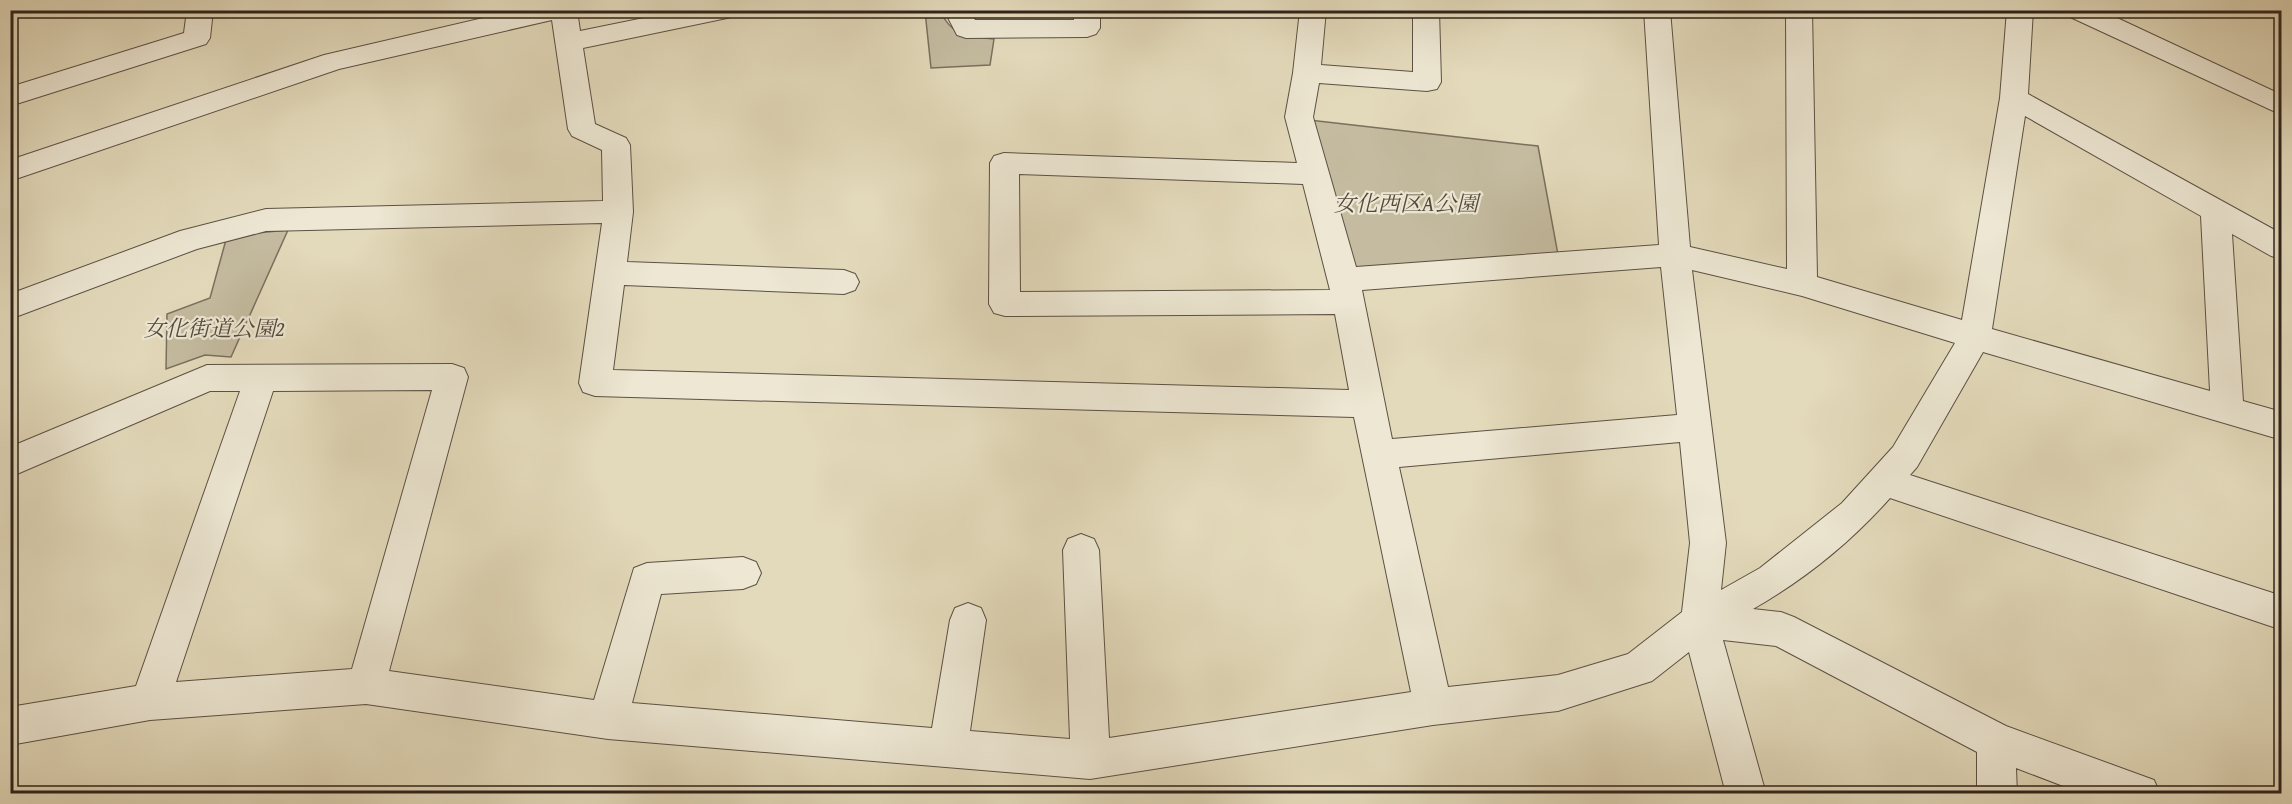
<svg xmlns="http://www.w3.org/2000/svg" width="2292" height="804" viewBox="0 0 2292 804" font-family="'Gentium Book Plus','Noto Serif JP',serif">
  <rect width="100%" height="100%" fill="#e3dabb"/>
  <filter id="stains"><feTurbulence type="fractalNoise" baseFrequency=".00333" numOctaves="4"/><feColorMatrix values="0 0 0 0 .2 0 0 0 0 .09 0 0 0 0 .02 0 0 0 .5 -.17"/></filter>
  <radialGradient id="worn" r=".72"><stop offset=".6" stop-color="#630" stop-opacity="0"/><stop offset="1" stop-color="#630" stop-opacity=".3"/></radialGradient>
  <path fill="#c4bba0" stroke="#7a6f5e" stroke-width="1.5" d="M925,11H940C953,37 966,36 994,39L990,65L931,68Z
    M1309,120L1538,146L1559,260L1352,279Z
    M288,230L231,357L205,355L166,369L167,314L210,298L227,236Z"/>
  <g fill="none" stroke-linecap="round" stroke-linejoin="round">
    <g stroke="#5c5144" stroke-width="2">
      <path id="street" d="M187,10H213L210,38L206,44L10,106V87L184,33Z
        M518,10H577L580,31L683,10H740L736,16L727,18L583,48L595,124L626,138L630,145L633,212L627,262L844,270L855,274L859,282L855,290L844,294L624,285L613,370L1349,390L1335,314L1005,316L994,313L989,304L990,163L994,156L1004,153L1297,163L1285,117L1293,73L1300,10H1326L1321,65L1413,72V10H1439L1441,82L1437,89L1427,91L1319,83L1313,117L1356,267L1659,245L1644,10H1670L1690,247L1787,269L1786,10H1812L1817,277L1962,320L2000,98L2007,10H2033L2028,94L2282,234V259L2271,256L2232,234L2243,401L2282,412V440L1983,352L1917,467L1910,475L2282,596V630L1890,498C1851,542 1804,580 1753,609L1781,612L1794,617L2006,726L2154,780L2160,794H2084L2016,768L2017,794H1977V752L1776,646L1723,640L1766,794H1726L1689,652L1652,681L1558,711L1433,725L1090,779L608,739L366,704L150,720L10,745V707L136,686L240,391H210L10,477V447L207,365L452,364L464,368L468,377L389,671L594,700L634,568L647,563L743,557L756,562L761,573L756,584L743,589L661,594L632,703L932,728L950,620L955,608L968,603L981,608L986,620L970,731L1070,739L1063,550L1068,539L1081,534L1094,539L1099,550L1109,738L1411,692L1354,417L595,396L583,392L579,383L602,223L266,231L197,249L10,319V294L180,231L266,209L603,201L602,150L572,136L568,129L552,20L339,69L10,181V160L324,55ZM2025,116L2201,216L2210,391L1992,329ZM1019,174L1303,184L1330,290L1020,292ZM1661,267L1677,415L1392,439L1362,290ZM1692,270L1802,296L1955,343L1893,447L1842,503L1760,568L1721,590L1726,543ZM432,390L352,669L176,682L273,391ZM1680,442L1690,543L1682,612L1628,654L1558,675L1448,687L1399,467Z
        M944,10H970L975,20H1074V10H1100V28L1096,34L1087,37L966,38L957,35Z
        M2064,10H2100L2282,95V115L2068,16Z"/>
    </g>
    <use href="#street" fill="#ede7d3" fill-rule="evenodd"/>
  </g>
  <g text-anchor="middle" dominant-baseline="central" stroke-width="4.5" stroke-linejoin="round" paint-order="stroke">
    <g font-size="22" font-style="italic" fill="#54493d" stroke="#ede7d3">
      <text x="1406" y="203">女化西区A公園</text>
      <text x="214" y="328">女化街道公園2</text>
    </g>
  </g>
  <rect width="2292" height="804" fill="none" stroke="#e3dabb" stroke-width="36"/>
  <rect x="12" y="12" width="2268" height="780" fill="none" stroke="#2f231c" stroke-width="3"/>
  <rect x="18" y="18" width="2256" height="768" fill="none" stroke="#2f231c" stroke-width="1.5"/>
  <rect width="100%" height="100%" filter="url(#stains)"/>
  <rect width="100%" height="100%" fill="url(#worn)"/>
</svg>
